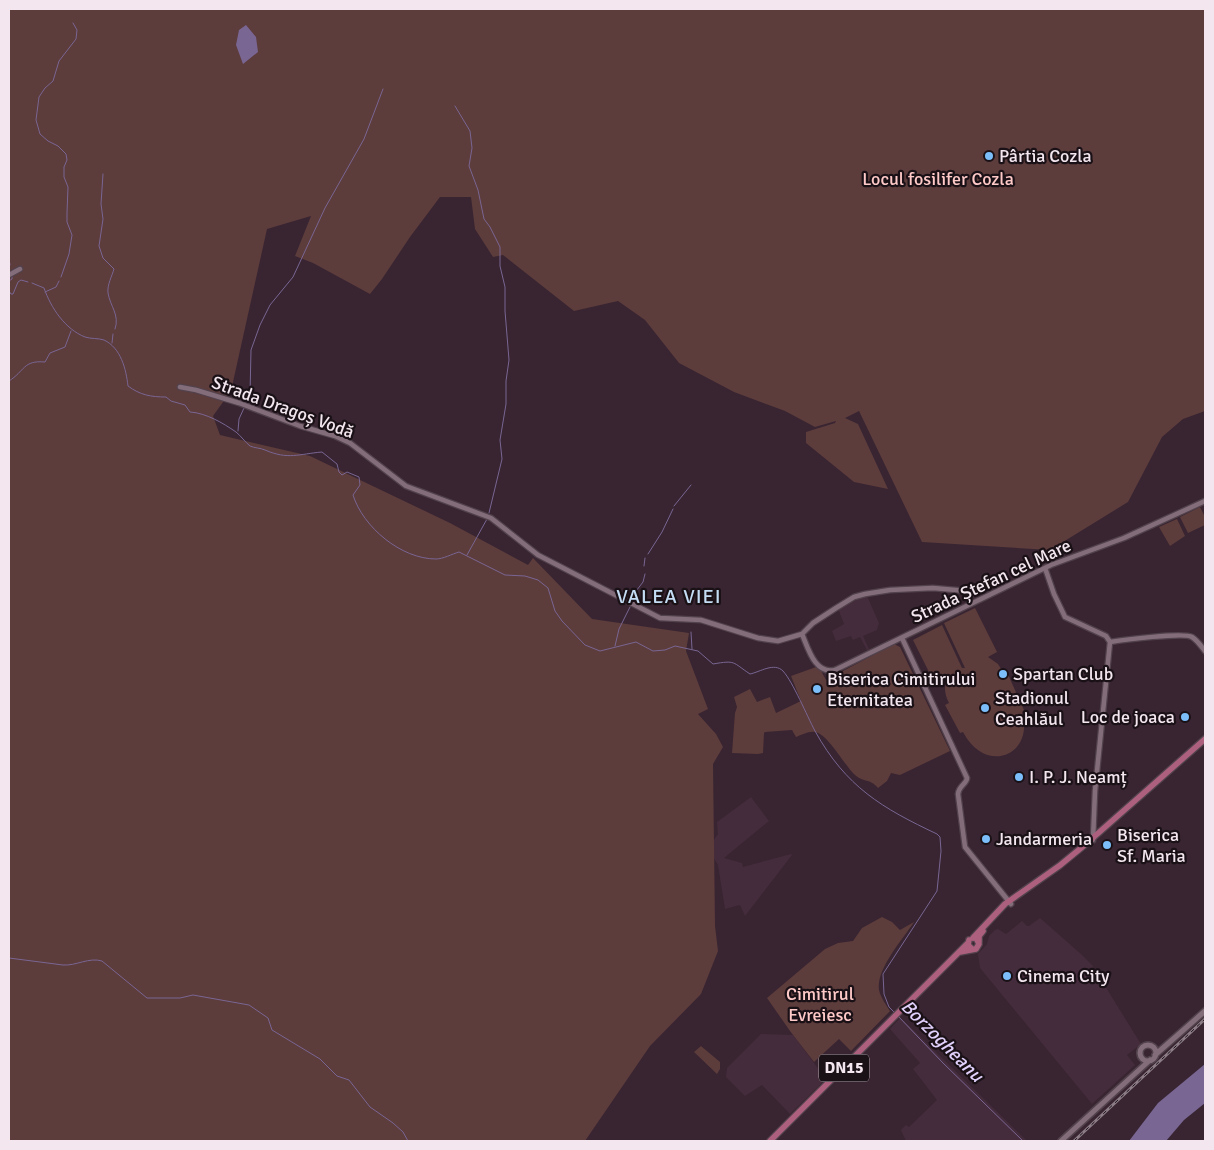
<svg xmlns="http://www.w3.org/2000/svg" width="1214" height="1150" viewBox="0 0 1214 1150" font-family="Signika,sans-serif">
  <rect width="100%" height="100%" fill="#382531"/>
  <path fill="#452c3c" d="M867,596L879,623L877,630L863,636L869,649L867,650L860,637L853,640L851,636L836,641L832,631L844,624L839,611V607Z
    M751,797L769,821L724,858L742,863L743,867L791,854L792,855L745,916L740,905L725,909L718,865L710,852V846L718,834L717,822Z
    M1040,918L1081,954L1092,965L1141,1044L1127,1055L1135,1065L1092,1104L980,968L978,954L987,944L989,936L995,930L998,929L1006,934L1022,921L1027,926H1029Z
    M901,1017V1018L1027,1141H906L901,1130L906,1125L909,1127L937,1100L913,1069L920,1063L890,1029Z
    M761,1034L793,1035L826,1079L790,1114L762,1085L745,1096L726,1077L727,1068Z"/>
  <path fill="#5d3c3c" d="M9,9H1205V411L1183,419L1162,437L1128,502L1050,550L922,542L859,411L845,418L858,424L888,489L854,482L806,443V432L835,423L836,421L815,427L785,411L734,392L679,363L645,320L618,301L574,311L503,255L493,257L475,229L471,197H440L410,237L382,279L370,294L313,263L295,256L311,216L267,229L231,391L213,416L220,435L310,456L450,523L528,565L533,558L592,619L689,633L686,651L708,709L698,714L716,734L723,747L713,764L715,926L718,951L701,994L650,1046L585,1141H9Z
    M1200,507L1205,517V525L1188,533L1180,517Z
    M1177,519L1185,536L1170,546L1159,527Z
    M975,608L997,652L988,657L998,664L1003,672L1006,670L1024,710L1022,712C1035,755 986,776 963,732L960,733L945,705L949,703C944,693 943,684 950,675L934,682L913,640L942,625L962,668H965L944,623Z
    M894,644L900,647L950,751L900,775L891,773L887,781L878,788C870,778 864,783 855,775C844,765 828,734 815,732C808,731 802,735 796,737L792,730L765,732L764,733L763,753L758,754L732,753L735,713L737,707L734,697L750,689L757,702L770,697L776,713L801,701L791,676L816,667L820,669L826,680Z
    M882,917L892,922L900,930L914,922C903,939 876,969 879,990C881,998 886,1005 890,1011L851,1051L839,1039L814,1062L790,1031L767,998L825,949L838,943L853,941L862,928Z
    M701,1046L720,1062V1069L717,1074L694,1052Z"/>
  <path fill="#796693" d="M246,25L256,37L258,52L243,64L236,45L239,30Z
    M1205,1064V1103L1184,1120L1166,1141H1129L1158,1103Z"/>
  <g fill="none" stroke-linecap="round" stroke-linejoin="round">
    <path stroke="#796693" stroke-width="1" d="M455,106L470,131L472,148L469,166L478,190L484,219L490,227L500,247V266L505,287V311L509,360L506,381V404L500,440L502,459L489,513
      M103,174L101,204L103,219L99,246L103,258L114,269C112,276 107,285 108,293C110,306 120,315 115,329
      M9,261L10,264L9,269
      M61,277L69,254L72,235L67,222V213L68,187L64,177V167L67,160L66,154L58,146L48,141L40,134L36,120L39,97L45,88L53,81L59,61L76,39L77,30L73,23
      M9,281L12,279V276
      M32,283L44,288C51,308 65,329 85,337C91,339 98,338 104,340C121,348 126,369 128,386C140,395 151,397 166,397L171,401L185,405L190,412C206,413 223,423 236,432C241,436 245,442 250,446C254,448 261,448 265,450C288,460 299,454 322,452L337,464L339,472L342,475L347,472L359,477L360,485L353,495C363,527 401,559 436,559C443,559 452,554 459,552L505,575L525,576L538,580L548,588L555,611L562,621L585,645L600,651L636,642L653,651L665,650L675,646L698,651L713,664C736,660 732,662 750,674C760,672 774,662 783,671C793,682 807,716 815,731C846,787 882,808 937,834L940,837L941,851L937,891L883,974L884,994L889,1007L895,1013
      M9,291L11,294H13L18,282L21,280L28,282
      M45,292L56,287L59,281
      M112,343L113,334
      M9,381C25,371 23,360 45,362L50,353L65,347L71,331
      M246,403L250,395L251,350L260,325L270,305L293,277L325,208L364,139L383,89
      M238,431L239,419L244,408
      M674,506L691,485
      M648,554L662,532L673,509
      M467,555L487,519
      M644,566L645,558
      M634,600L633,595L643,582L645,574
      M691,632L692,649
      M615,646L619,629L630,607
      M9,958C27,960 45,963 63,965C76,966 89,957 102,961L147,998H180L193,995L249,1005L268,1018L272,1030L320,1059L337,1076L349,1080L370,1107L393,1123L403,1132L408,1141
      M898,1016L943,1063L1023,1141"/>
    <g stroke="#52424c" stroke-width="7">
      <path id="tertiary" d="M9,275L20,269
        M180,387L196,390L239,403L300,426L335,436L350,443L406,486L491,518L538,555L660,618L701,620L758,638L778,641L802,634L813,623L836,608L854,597L865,594L890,590L933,588L967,591L972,594
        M1045,568L1054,594L1065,617L1106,636L1110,642
        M802,634C808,648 815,675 835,670L1051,565L1124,538L1205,501
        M902,638L967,778C967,784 959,785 958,794L965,847L1011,904
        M1110,642C1122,640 1184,632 1192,637C1197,640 1201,646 1205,651
        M1093,840L1095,791L1110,642"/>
    </g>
    <g stroke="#52424c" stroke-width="8">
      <path id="secondary" d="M1140 1053a8 8 0 1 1 16 0a8 8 0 1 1-16 0Z
        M1155,1055L1205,1011
        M1061,1141L1150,1060"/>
    </g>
    <g stroke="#52424c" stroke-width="8">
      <path id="primary" d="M973,938L1005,904L1059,866L1087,843L1205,739
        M969,940L968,945L972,949
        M979,942V936L983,931
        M960,952L976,949L979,944L977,940
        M770,1141L968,943"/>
    </g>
    <use href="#tertiary" stroke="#846d7b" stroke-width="4.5"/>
    <use href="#secondary" stroke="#846d7b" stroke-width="5"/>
    <use href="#primary" stroke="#ac607d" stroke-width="5.5"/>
    <g stroke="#8d7d87" stroke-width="3">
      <path id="rail" d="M1074,1141L1205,1019"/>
    </g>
    <use href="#rail" stroke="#1a1117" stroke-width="1" stroke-dasharray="4" stroke-linecap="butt"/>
  </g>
  <g fill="#7bbef9" stroke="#1a1117" stroke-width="2">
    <circle cx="989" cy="156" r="5"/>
    <circle cx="1003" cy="674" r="5"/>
    <circle cx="817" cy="689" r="5"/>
    <circle cx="985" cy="708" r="5"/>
    <circle cx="1185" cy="717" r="5"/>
    <circle cx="1019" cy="777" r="5"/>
    <circle cx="986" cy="839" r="5"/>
    <circle cx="1107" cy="845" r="5"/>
    <circle cx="1007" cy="976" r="5"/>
  </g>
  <g text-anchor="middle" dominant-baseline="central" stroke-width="4.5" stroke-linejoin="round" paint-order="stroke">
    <rect fill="#1a1117" stroke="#b2a6ae" stroke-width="1" x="819" y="1054.5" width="50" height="27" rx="4"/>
    <g font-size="16" font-weight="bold" fill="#f3e6ee">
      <text x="844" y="1068">DN15</text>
    </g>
    <g font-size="18" fill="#f3e6ee" stroke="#1a1117" text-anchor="start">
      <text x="999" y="156">Pârtia Cozla</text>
      <text x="1013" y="674">Spartan Club</text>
      <text x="827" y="679">Biserica Cimitirului<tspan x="827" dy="21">Eternitatea</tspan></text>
      <text x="995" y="698">Stadionul<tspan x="995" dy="21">Ceahlăul</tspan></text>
      <text x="1175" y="717" text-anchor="end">Loc de joaca</text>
      <text x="1029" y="777">I. P. J. Neamț</text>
      <text x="1117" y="835">Biserica<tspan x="1117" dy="21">Sf. Maria</tspan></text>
      <text x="996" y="839">Jandarmeria</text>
      <text x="1017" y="976">Cinema City</text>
    </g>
    <g font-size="18" fill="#ffcac8" stroke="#1a1117">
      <text x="938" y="179">Locul fosilifer Cozla</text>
      <text x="820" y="994">Cimitirul<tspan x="820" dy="21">Evreiesc</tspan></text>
    </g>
    <g font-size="18" fill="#f3e6ee" stroke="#1a1117">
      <text transform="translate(283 407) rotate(20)">Strada Dragoș Vodă</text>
      <text transform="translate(991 581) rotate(-25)">Strada Ștefan cel Mare</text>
    </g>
    <g font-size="19" font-style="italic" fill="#e1d0fb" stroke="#1a1117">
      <text transform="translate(942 1041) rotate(45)">Borzogheanu</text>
    </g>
    <g font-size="20" letter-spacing="1" fill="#c5ddf4" stroke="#1a1117">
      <text x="669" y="596">VALEA VIEI</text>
    </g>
  </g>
  <rect width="1214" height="1150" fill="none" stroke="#f3e6ee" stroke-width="20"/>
</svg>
